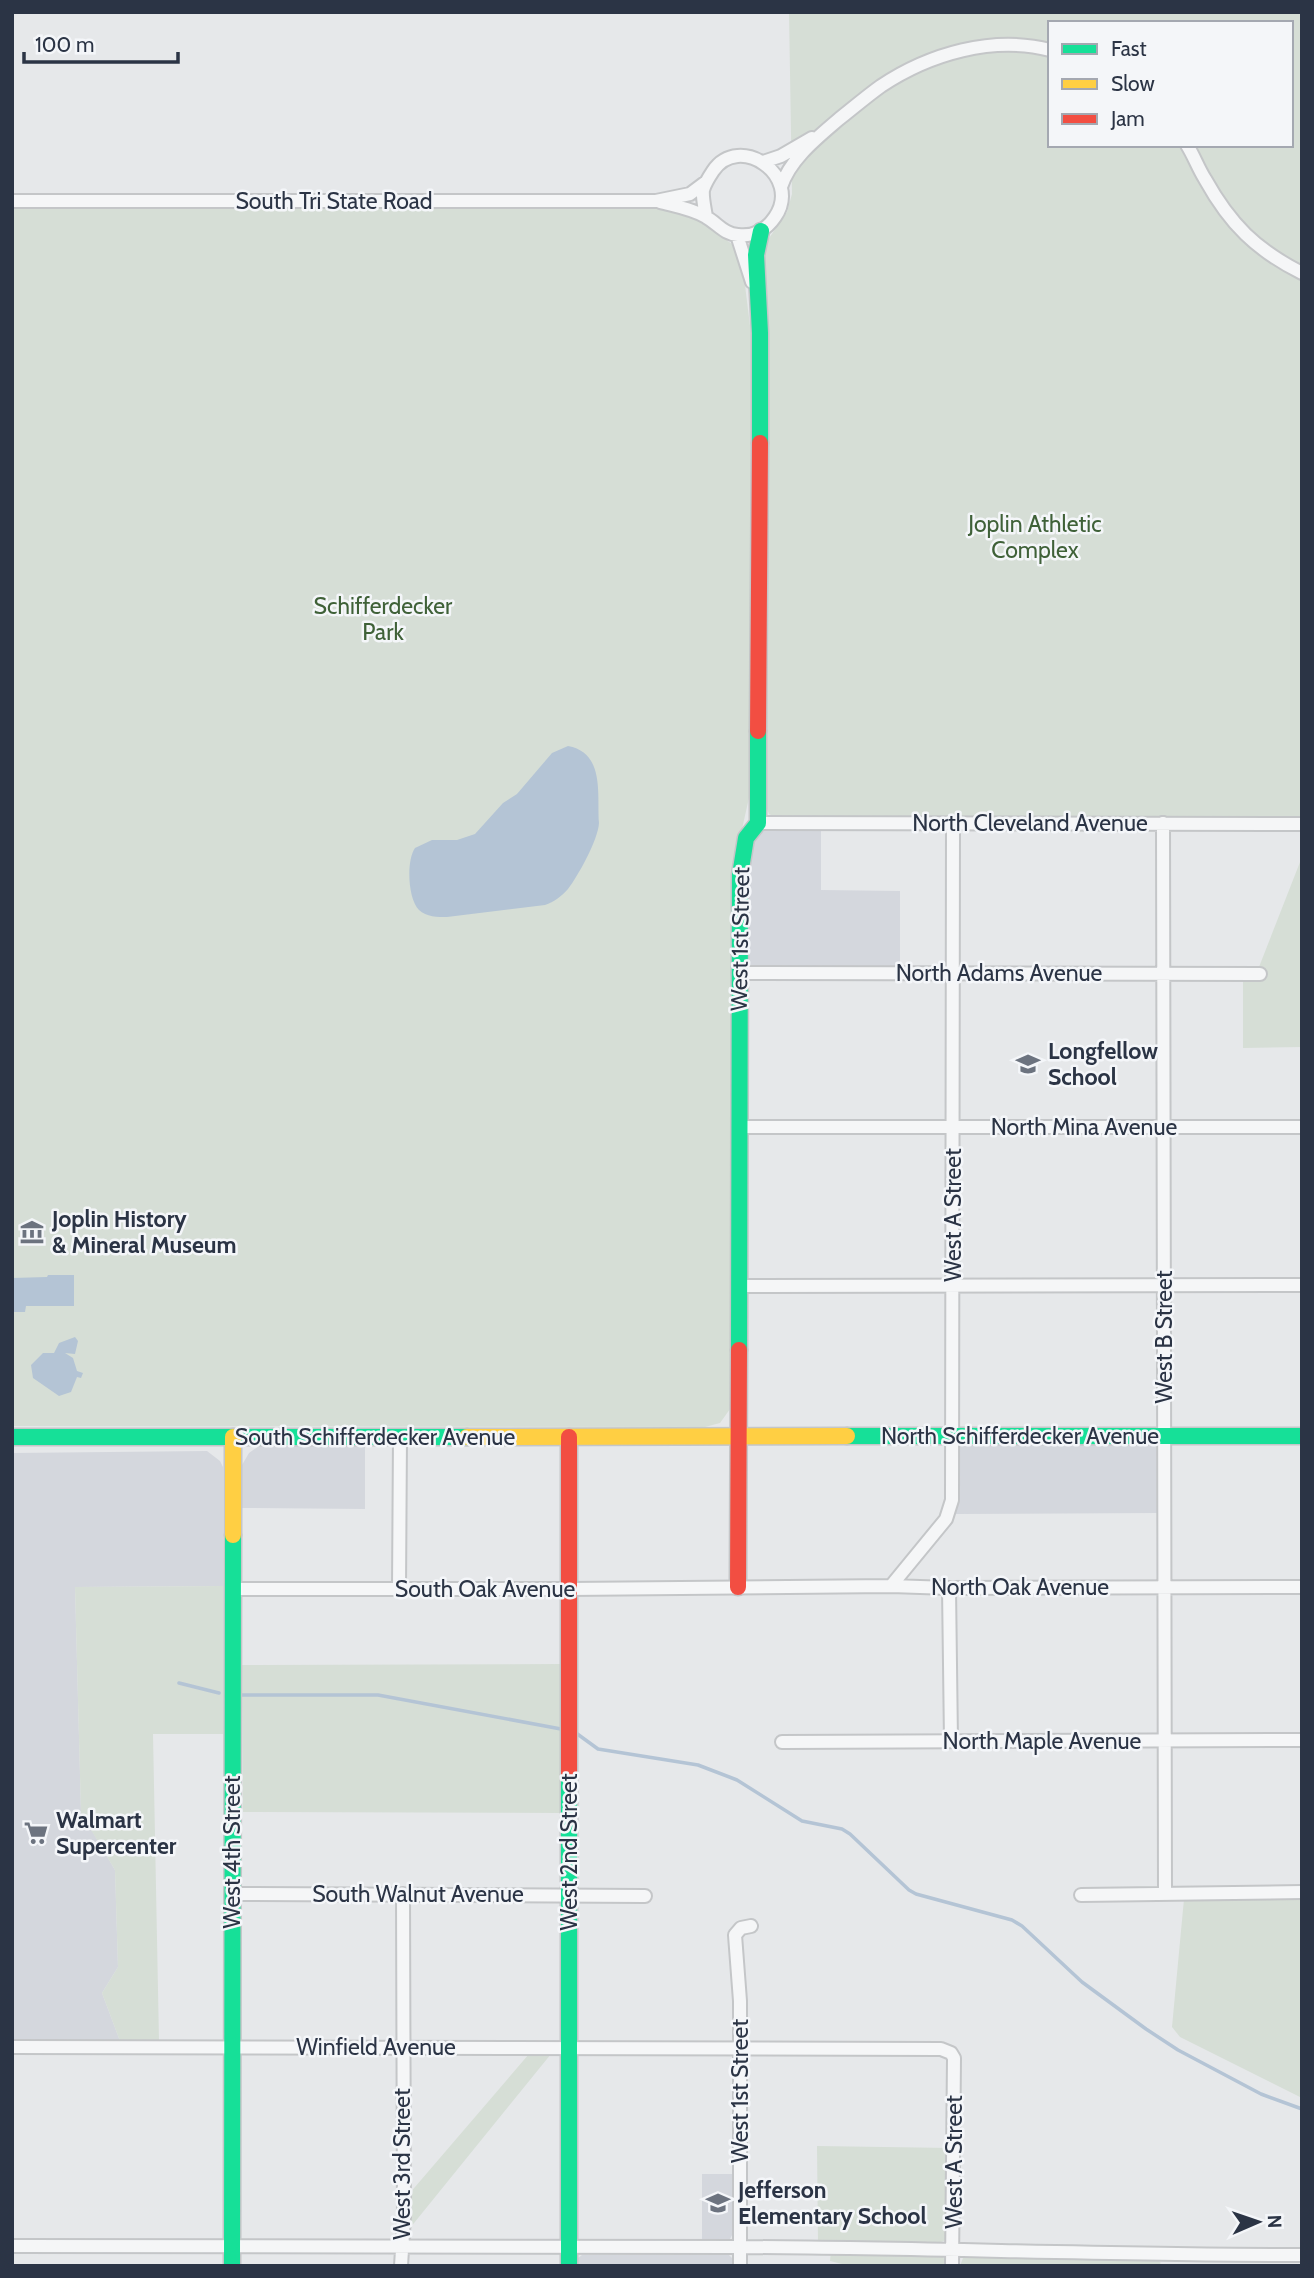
<svg xmlns="http://www.w3.org/2000/svg" width="1314" height="2278" viewBox="0 0 1314 2278" font-family="Cabin,sans-serif">
  <rect width="100%" height="100%" fill="#e6e8ea"/>
  <path fill="#d4d7dd" d="M821,828V890L900,891V966L748,967L745,958L750,844L759,833L769,829Z
    M365,1444V1509L241,1508L242,1465L249,1453L259,1446Z
    M961,1444H1154L1157,1448V1513L955,1514L958,1500V1450Z
    M207,1451L220,1461L223,1467V1586L75,1587L81,1812L115,1870L118,1967L102,1993L120,2041H12V1453Z
    M702,2174H734L733,2233L730,2239L702,2240Z
    M728,2254L732,2258L733,2266H578V2258L582,2255Z"/>
  <path fill="#d6ded6" fill-rule="evenodd" d="M789,12H1302V817H775L769,814L766,806L762,273L765,244L787,212L792,194ZM1050,23H1291V145H1050Z
    M12,204H654L701,219L709,228L732,244L744,277L752,342L753,780L742,829L730,1409L720,1423L705,1427L12,1426Z
    M1302,857V1047L1243,1048V979L1259,967Z
    M223,1586V1734H153L159,2041H120L102,1993L118,1967L115,1870L81,1813L75,1587Z
    M563,1664V1813L243,1812L242,1665Z
    M1302,1898V2098L1180,2037L1172,2027L1184,1899Z
    M529,2054H551L410,2228L409,2194Z
    M817,2146L951,2148L948,2239L939,2243L818,2242Z
    M831,2251L934,2254L943,2257L947,2264L850,2266L830,2261Z
    M967,2257L1156,2259L1161,2263L1157,2266H960L963,2258Z"/>
  <path fill="#b4c4d5" d="M568,746C605,753 597,794 599,823C598,840 578,876 568,889C562,896 554,902 545,905L447,917C438,917 426,917 419,910C408,899 406,861 415,848L432,840H457L475,834L503,803L517,794L552,753Z
    M48,1275H74V1306H26L25,1312H12V1278L47,1277Z
    M75,1337L78,1341L75,1354L65,1353L73,1358L77,1371L83,1373L81,1378L77,1377L71,1392L59,1396L33,1378L31,1365L43,1353H54L59,1343Z"/>
  <g fill="none" stroke-linecap="round" stroke-linejoin="round">
    <path stroke="#b4c4d5" stroke-width="3.5" d="M179,1683L219,1693
      M240,1695H378L561,1729
      M576,1733L598,1749L698,1765L737,1780L802,1821L842,1829L850,1834L909,1890L916,1894L1012,1920L1022,1926L1082,1982L1146,2029L1178,2050L1261,2094L1302,2109"/>
    <g stroke="#c4c6c8" stroke-width="16">
      <path id="street" d="M1187,145C1194,156 1198,168 1205,179C1230,224 1256,250 1302,273
        M763,162L781,156L812,138
        M781,187C790,159 817,138 839,119C853,108 867,96 881,86C929,54 993,35 1050,50
        M12,201H656L690,194L706,182
        M660,202C675,206 693,209 706,217C718,224 724,234 738,235C754,237 767,229 775,217C803,176 739,132 713,171C709,177 705,183 703,190C702,198 705,209 706,217
        M737,235L752,282
        M758,823L1302,824
        M1163,823L1165,1892
        M738,973L1260,974
        M740,1127H1302
        M740,1286L1302,1285
        M891,1586L946,1519L952,1500L953,823
        M949,1588L951,1741
        M233,1589H569L891,1586L949,1588L1302,1587
        M399,1589L400,1437
        M782,1742L1302,1740
        M232,1894L645,1896
        M1081,1895L1302,1892
        M12,2047L941,2049L951,2053L954,2058L952,2266
        M12,2246C256,2246 500,2245 745,2247C930,2248 1116,2255 1302,2255
        M401,2266L404,2217L403,1894
        M740,2266V2001L735,1935L741,1928L751,1926"/>
    </g>
    <g stroke="#c4c6c8" stroke-width="19">
      <path id="fast" d="M760,443V333L756,255L761,231
        M739,1350L740,875L746,838L758,823V731
        M847,1436H1302
        M12,1437H467
        M569,1776V2266
        M232,2266L233,1535"/>
    </g>
    <g stroke="#c4c6c8" stroke-width="19">
      <path id="slow" d="M467,1437L847,1436
        M233,1535V1437"/>
    </g>
    <g stroke="#c4c6c8" stroke-width="19">
      <path id="jam" d="M758,731L760,443
        M569,1437V1776
        M738,1587L739,1350"/>
    </g>
    <use href="#street" stroke="#f5f6f7" stroke-width="12"/>
    <use href="#fast" stroke="#16e098" stroke-width="16"/>
    <use href="#slow" stroke="#ffcf43" stroke-width="16"/>
    <use href="#jam" stroke="#f24e42" stroke-width="16"/>
  </g>
  <defs>
    <g id="school-bare" transform="scale(1.89)"><path d="M0-5L7-2L0 1L-7-2ZM-4 1L0 2.5L4 1V4Q0 6-4 4Z" fill="#6c737f" stroke="#f4f6f9" stroke-width="2.5" paint-order="stroke"/></g>
    <g id="museum-bare" transform="scale(1.89)"><path d="M0-6L6-3V-2H-6V-3ZM-5-1h2V3h-2ZM-1-1h2V3h-2ZM3-1h2V3H3ZM-6 4H6V6H-6Z" fill="#6c737f" stroke="#f4f6f9" stroke-width="2.5" paint-order="stroke"/></g>
    <g id="supermarket-bare" transform="scale(1.89)"><path d="M-6-5.5h2.5l.6 2H6L4.5 2H-2.5L-4.4-4H-6ZM-1.5 3.2a1.3 1.3 0 1 0 .1 0ZM3 3.2a1.3 1.3 0 1 0 .1 0Z" fill="#6c737f" stroke="#f4f6f9" stroke-width="2.5" paint-order="stroke"/></g>
  </defs>
  <g fill-rule="evenodd">
    <use href="#school-bare" x="1028" y="1064"/>
    <use href="#museum-bare" x="32" y="1232"/>
    <use href="#supermarket-bare" x="36" y="1833"/>
    <use href="#school-bare" x="718" y="2203"/>
  </g>
  <g text-anchor="middle" dominant-baseline="central" stroke-width="5" stroke-linejoin="round" paint-order="stroke">
    <g font-size="23" fill="#2b3445" stroke="#f4f6f9">
      <text x="334" y="201">South Tri State Road</text>
      <text x="1030" y="823">North Cleveland Avenue</text>
      <text transform="translate(740 939) rotate(-89)">West 1st Street</text>
      <text x="999" y="973">North Adams Avenue</text>
      <text x="1084" y="1127">North Mina Avenue</text>
      <text transform="translate(953 1215) rotate(-90)">West A Street</text>
      <text transform="translate(1164 1337) rotate(-90)">West B Street</text>
      <text x="1020" y="1436">North Schifferdecker Avenue</text>
      <text x="375" y="1437">South Schifferdecker Avenue</text>
      <text x="1020" y="1587">North Oak Avenue</text>
      <text x="485" y="1589">South Oak Avenue</text>
      <text x="1042" y="1741">North Maple Avenue</text>
      <text transform="translate(232 1852) rotate(-90)">West 4th Street</text>
      <text transform="translate(569 1852) rotate(-90)">West 2nd Street</text>
      <text x="418" y="1894">South Walnut Avenue</text>
      <text x="376" y="2047">Winfield Avenue</text>
      <text transform="translate(740 2091) rotate(-90)">West 1st Street</text>
      <text transform="translate(954 2162) rotate(-90)">West A Street</text>
      <text transform="translate(402 2164) rotate(-90)">West 3rd Street</text>
    </g>
    <g font-size="23" fill="#3f6138" stroke="#f4f6f9">
      <text x="1035" y="524">Joplin Athletic<tspan x="1035" dy="26">Complex</tspan></text>
      <text x="383" y="606">Schifferdecker<tspan x="383" dy="26">Park</tspan></text>
    </g>
    <g font-size="23" font-weight="bold" fill="#2b3445" stroke="#f4f6f9" text-anchor="start">
      <text x="1048" y="1051">Longfellow<tspan x="1048" dy="26">School</tspan></text>
      <text x="52" y="1219">Joplin History<tspan x="52" dy="26">&amp; Mineral Museum</tspan></text>
      <text x="56" y="1820">Walmart<tspan x="56" dy="26">Supercenter</tspan></text>
      <text x="738" y="2190">Jefferson<tspan x="738" dy="26">Elementary School</tspan></text>
    </g>
  </g>
  <rect width="1314" height="2278" fill="none" stroke="#2b3445" stroke-width="28"/>
  <rect x="1048" y="21" width="245" height="126" fill="#f4f6f9" stroke="#a4a8b1" stroke-width="2"/>
  <rect x="1062" y="44" width="35" height="10" fill="#16e098" stroke="#a4a8b1" stroke-width="2"/>
  <text x="1111" y="56" font-size="21" fill="#2b3445">Fast</text>
  <rect x="1062" y="79" width="35" height="10" fill="#ffcf43" stroke="#a4a8b1" stroke-width="2"/>
  <text x="1111" y="91" font-size="21" fill="#2b3445">Slow</text>
  <rect x="1062" y="114" width="35" height="10" fill="#f24e42" stroke="#a4a8b1" stroke-width="2"/>
  <text x="1111" y="126" font-size="21" fill="#2b3445">Jam</text>
  <g transform="translate(1258 2222) rotate(88)" stroke="#f4f6f9" stroke-width="5" paint-order="stroke">
  <path d="M0-5L12 26L0 18L-12 26Z" fill="#2b3445"/>
  <text y="-10" font-size="19" font-weight="bold" text-anchor="middle" fill="#2b3445">N</text>
  </g>
  <path d="M24 52v10h154v-10" fill="none" stroke="#2b3445" stroke-width="3.5"/>
  <text x="35" y="52" font-size="21" fill="#2b3445" stroke="#f4f6f9" stroke-width="5" paint-order="stroke">100 m</text>
</svg>
